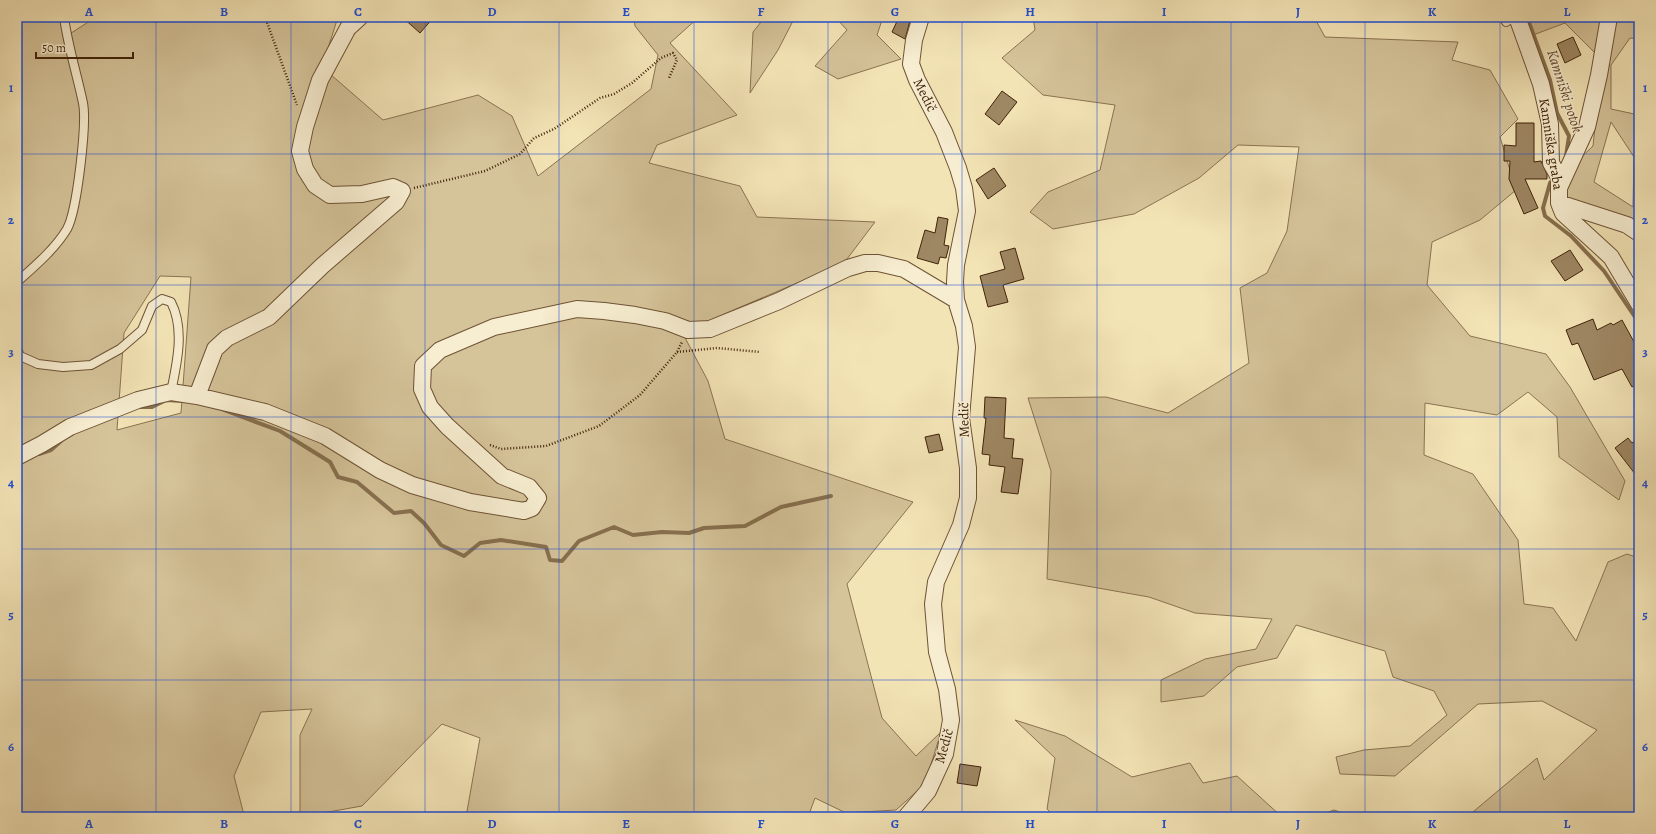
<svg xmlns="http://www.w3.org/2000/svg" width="1656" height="834" viewBox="0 0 1656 834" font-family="Alegreya,serif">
  <rect width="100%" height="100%" fill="#f3e4b6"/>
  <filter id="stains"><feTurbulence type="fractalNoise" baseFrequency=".005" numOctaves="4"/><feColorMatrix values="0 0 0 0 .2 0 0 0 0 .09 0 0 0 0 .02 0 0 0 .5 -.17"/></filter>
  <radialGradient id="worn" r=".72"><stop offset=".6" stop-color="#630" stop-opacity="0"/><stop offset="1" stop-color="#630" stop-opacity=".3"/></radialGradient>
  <path fill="#d5c399" stroke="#8b7352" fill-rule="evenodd" d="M17,17H61L65,37L96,17H338L322,67L383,120L478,95L512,116L538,176L651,89L658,55L635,26L634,17H699L670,43L737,115L657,145L649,163L740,186L757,217L875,222L844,263L682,332L708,381L725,439L913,502L847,584L882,718L916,756L941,732L925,784L896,810L846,813L815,798L808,817H466L480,738L442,724L362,806L300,817V735L312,709L261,712L234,776L244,815L242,817H17ZM160,276L191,277L181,413L117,430L124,333Z
    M765,17H795L778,50L750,93L753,32Z
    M835,17H883L877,35L901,59L838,79L815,66L847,30Z
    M1033,17H1314L1325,37L1458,42L1452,60L1490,70L1518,119L1500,137L1516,190L1480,220L1432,242L1427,285L1470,336L1546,354L1570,387L1625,481L1619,500L1559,457L1557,417L1528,392L1497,415L1425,403L1424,455L1473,474L1518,540L1524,604L1553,608L1576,641L1608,562L1627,554L1639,558V817H1467L1537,758L1544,780L1597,730L1542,701L1478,704L1395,776L1340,774L1336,757L1364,750L1410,746L1447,715L1434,691L1393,677L1385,651L1296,625L1277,658L1237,667L1204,696L1161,702V680L1205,659L1256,649L1272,619L1195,613L1149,597L1047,579L1051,471L1028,398L1106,397L1168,413L1249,363L1240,288L1267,273L1287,231L1299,147L1238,145L1199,178L1134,214L1053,229L1030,212L1048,192L1100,170L1115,105L1043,95L1002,58L1035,30Z
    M1527,17H1639V39L1630,38L1611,65V109L1639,115V227L1567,199V171L1593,146L1602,60L1565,23L1533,35ZM1611,122L1634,157L1633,207L1594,182Z
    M1015,720L1065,736L1132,777L1190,763L1203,783L1237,776L1282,817H1055L1047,809L1055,758Z
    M1334,810L1354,817H1315Z"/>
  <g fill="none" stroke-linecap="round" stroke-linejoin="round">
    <path stroke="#876f4e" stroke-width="4" d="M1527,17L1550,80L1557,113L1569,136L1566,156
      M1554,178L1550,183L1543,208L1545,216L1571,236L1604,271L1639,323
      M137,407H152L166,400L183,401
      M224,410L280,431L330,462L338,477L357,482L394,513L411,511L424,523L441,545L464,556L480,543L501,540L546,547L550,560L562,561L579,541L614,527L633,535L662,532L689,533L704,528L745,526L781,507L831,496
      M39,454L51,450L61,441"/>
  </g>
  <path fill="#9e8763" stroke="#41230a" d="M402,17H434L420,33Z
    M899,17H911L905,39L892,32Z
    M1573,37L1581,55L1565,63L1557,44Z
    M1002,91L1017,102L999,125L985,114Z
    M1516,123H1534V162L1541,161L1547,174V179H1525L1538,208L1524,214L1509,179L1510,161H1504V145L1516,146Z
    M994,168L1006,186L988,199L976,180Z
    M938,217L948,219L944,245L949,246L946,258L940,257L938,264L917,258L925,230L935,233Z
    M1015,248L1024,279L1003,285L1008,302L988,307L980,276L1005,269L1000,252Z
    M1570,250L1583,270L1565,281L1551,261Z
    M1593,319L1597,330L1611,323L1613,325L1622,320L1639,351V383L1632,387L1622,369L1594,380L1578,343L1572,345L1566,330Z
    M985,397L1006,398L1004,438L1014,439L1012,458L1023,459L1018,494L1001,492L1005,467L989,465L990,455L982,454L986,418H984Z
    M939,434L943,450L929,453L925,437Z
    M1628,438L1632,443L1639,438V479L1615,448Z
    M960,764L981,767L977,786L957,783Z"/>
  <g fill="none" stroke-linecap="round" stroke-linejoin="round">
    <g stroke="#6e5335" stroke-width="10">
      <path id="service" d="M1503,17L1506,22L1514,17
        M17,282C35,266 55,249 67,229C77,211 87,124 83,103C77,74 68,47 64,17
        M17,349L20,356L38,364L63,367L91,365L120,349L142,330L152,306L162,299L171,302C185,329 177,363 171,392"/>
    </g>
    <g stroke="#6e5335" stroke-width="18">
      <path id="minor" d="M1517,17L1541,84L1550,124L1551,163L1559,177V203L1563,213L1611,257L1639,304
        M1559,188L1587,127L1599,75L1609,17
        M1559,203L1627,225L1639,233
        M197,396L215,349L227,338L269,317L322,266L396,202L402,191L393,187L362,194L330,195L315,185L305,169L300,151L305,127L320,80L348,28L360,17
        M17,457L42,444L70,427L138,400L171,392L197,396L265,412L325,436L380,470L412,485L470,502L524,511L532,508L538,498L529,487L502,476L447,426L430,407L422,389L423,366L440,350L494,327L577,309L604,311L635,315L665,321L688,330L710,329L779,301L848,268L865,263H878L904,269L956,300
        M906,817L928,791L945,754L951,720L947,689L937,652L933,604L936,582L961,525L968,498V468L961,418L967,347L964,326L956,300L955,282L956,265L967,211L964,188L958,168L944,132L917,80L911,64L914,40L921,17"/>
    </g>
    <path stroke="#41230a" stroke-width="2.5" stroke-dasharray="1 2" stroke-linecap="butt" d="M265,17L297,105
      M414,188L485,171L520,154L534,138L554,129L600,98L614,94L632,83L661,58L673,53L677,60L669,78
      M677,352L717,348L760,352
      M490,445L501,449L546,446L599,426L640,395L677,352L682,342"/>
    <use href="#service" stroke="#f7edd0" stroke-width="8"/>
    <use href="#minor" stroke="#f7edd0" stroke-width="16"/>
  </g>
  <path fill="none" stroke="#1d4ed8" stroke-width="1" stroke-opacity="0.55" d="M156,17V817M291,17V817M425,17V817M559,17V817M694,17V817M828,17V817M962,17V817M1097,17V817M1231,17V817M1365,17V817M1500,17V817M17,154H1639M17,285H1639M17,417H1639M17,549H1639M17,680H1639"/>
  <g text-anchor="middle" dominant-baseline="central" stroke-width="3" stroke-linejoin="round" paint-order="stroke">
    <g font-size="14" fill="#41230a" stroke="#f7edd0">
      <text transform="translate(925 95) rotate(63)">Medič</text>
      <text transform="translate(1551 144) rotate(81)">Kamniška graba</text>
      <text transform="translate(964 420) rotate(-91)">Medič</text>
      <text transform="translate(944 746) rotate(-74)">Medič</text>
    </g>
    <g font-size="15" font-style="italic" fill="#64492c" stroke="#f7edd0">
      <text transform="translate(1565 91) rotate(72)">Kamniški potok</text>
    </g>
  </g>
  <rect width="1656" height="834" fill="none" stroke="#f3e4b6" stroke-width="44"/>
  <path d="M36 52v6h97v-6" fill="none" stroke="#41230a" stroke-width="2"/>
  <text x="42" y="52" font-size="12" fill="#41230a" stroke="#f7edd0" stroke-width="3" paint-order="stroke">50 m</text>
  <rect x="22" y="22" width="1612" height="790" fill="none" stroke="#1d4ed8" stroke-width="1.5"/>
  <g font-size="13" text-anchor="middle" font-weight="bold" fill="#1d4ed8">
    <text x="89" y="16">A</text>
    <text x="224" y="16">B</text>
    <text x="358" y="16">C</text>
    <text x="492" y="16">D</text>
    <text x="626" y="16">E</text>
    <text x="761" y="16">F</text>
    <text x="895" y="16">G</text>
    <text x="1030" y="16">H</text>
    <text x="1164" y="16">I</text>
    <text x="1298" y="16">J</text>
    <text x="1432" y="16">K</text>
    <text x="1567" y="16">L</text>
    <text x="11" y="92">1</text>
    <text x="1645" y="92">1</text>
    <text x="11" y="224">2</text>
    <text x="1645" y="224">2</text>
    <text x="11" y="356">3</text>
    <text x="1645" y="356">3</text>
    <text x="11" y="487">4</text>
    <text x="1645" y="487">4</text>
    <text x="11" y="619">5</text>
    <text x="1645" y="619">5</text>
    <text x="11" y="751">6</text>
    <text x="1645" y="751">6</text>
    <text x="89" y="828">A</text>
    <text x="224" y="828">B</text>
    <text x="358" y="828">C</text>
    <text x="492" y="828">D</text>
    <text x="626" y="828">E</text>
    <text x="761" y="828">F</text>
    <text x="895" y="828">G</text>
    <text x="1030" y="828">H</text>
    <text x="1164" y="828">I</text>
    <text x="1298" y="828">J</text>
    <text x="1432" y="828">K</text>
    <text x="1567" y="828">L</text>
  </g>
  <rect width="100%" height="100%" filter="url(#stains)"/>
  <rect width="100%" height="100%" fill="url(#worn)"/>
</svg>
